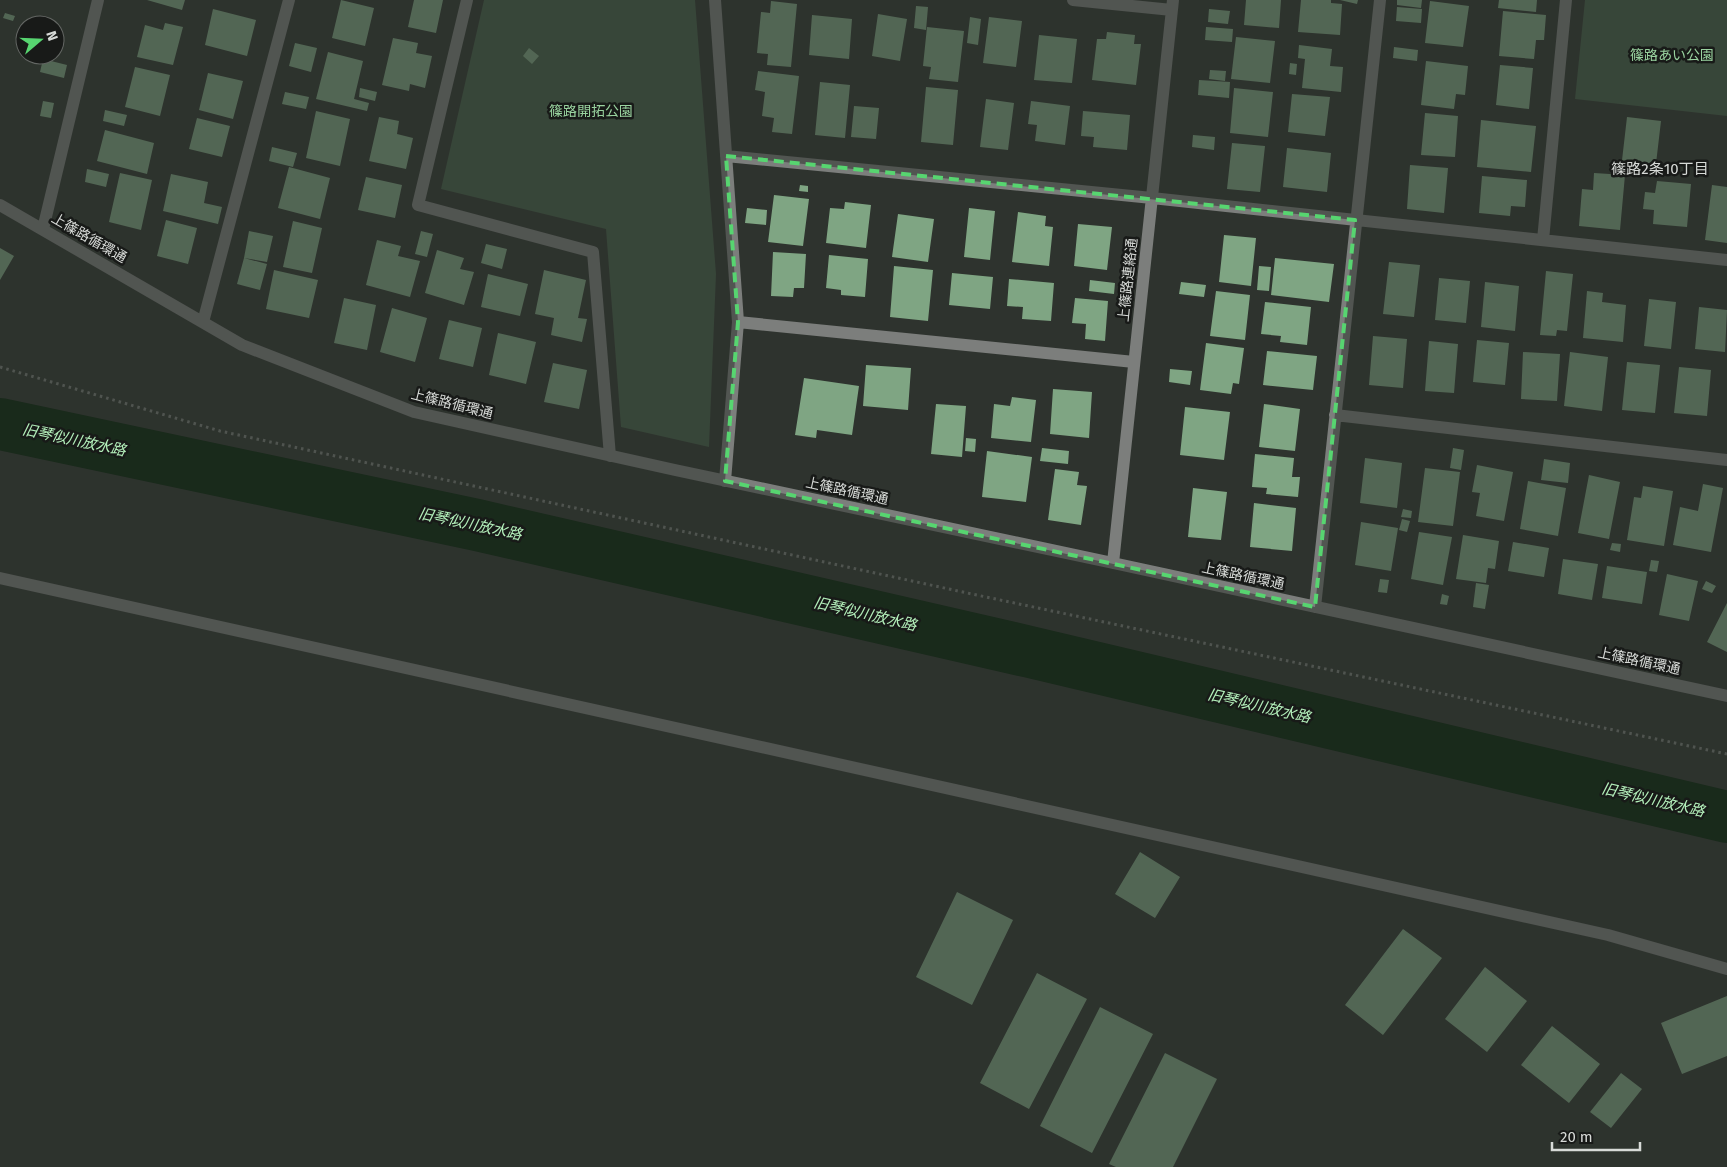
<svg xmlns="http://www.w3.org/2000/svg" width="1727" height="1167" viewBox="0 0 1727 1167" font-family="'Fira Sans','Noto Sans JP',sans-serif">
  <rect width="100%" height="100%" fill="#2e332e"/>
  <path fill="#445d47" d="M484,0H695L716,274L709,447L621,427L606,229L441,189Z
    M1585,0H1727V116L1575,99Z"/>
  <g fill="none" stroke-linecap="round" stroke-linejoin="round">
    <path stroke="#001f05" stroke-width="52" d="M0,424L477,525L1030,652L1727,817"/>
  </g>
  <path fill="#7fa583" d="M147,0H185L182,10Z
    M341,0L374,8L365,46L332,38Z
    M414,0H443L436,33L408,27Z
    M1246,0H1281L1279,28L1244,25Z
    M1301,0H1331V3L1342,4L1340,35L1298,32Z
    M1340,0H1358L1357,4Z
    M1397,0H1422L1421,8L1397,5Z
    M1499,0H1537L1536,12L1498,8Z
    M771,1L797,4L791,67L767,65L768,54L757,53L761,12L770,13Z
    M1430,1L1469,6L1463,47L1425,43Z
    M916,6L928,7L926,30L914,28Z
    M1397,7L1422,9L1421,23L1396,21Z
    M213,9L256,20L247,56L205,45Z
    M1209,9L1230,11L1228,24L1208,22Z
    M1503,11L1546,15L1544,40H1536L1534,59L1499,56Z
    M5,13L15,16L13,21L3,18Z
    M878,14L907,19L900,61L872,56Z
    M812,15L852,19L849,59L809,55Z
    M970,17L981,19L978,45L967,43Z
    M989,17L1022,21L1016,67L983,63Z
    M165,23L183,27L173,65L137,57L145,25L163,30Z
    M927,27L964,31L958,82L929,79L931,67L923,66Z
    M1206,27L1233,29L1232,42L1205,40Z
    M1107,32L1135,35L1134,44H1141L1136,85L1092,80L1097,39H1106Z
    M1039,35L1077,39L1072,83L1034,80Z
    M1236,37L1275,41L1270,83L1231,79Z
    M393,38L418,43L416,53L432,56L425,88L410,84L409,91L382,85Z
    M295,43L317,48L311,72L289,66Z
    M1299,45L1332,49L1330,66L1343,67L1341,92L1302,88L1305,59L1298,58Z
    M1394,47L1418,50L1417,61L1393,58Z
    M529,48L539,56L532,64L523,56Z
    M328,52L363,61L354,99L369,103L367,111L316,99Z
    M43,59L67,65L64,78L40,72Z
    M1426,61L1468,66L1465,95L1456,94L1454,109L1421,105Z
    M1290,63L1297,64L1296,75L1289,74Z
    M1500,65L1533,68L1529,109L1496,105Z
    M135,67L170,75L160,116L125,107Z
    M1210,70L1226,71L1225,81L1209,79Z
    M758,71L799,76L792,134L772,132L774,118L762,116L765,92L755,90Z
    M208,73L243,81L233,119L199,110Z
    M1199,80L1230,82L1229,98L1198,95Z
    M820,82L850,85L845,138L815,135Z
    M926,87L958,90L953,145L921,142Z
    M360,88L377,92L375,101L359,97Z
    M1234,88L1273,92L1268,137L1230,133Z
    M285,92L309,97L306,109L282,104Z
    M1292,94L1330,97L1325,136L1288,132Z
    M986,99L1014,103L1008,150L980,147Z
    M43,101L54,103L51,118L40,116Z
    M1031,101L1070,106L1065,145L1035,141L1037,125L1028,124Z
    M854,106L879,108L876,139L851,137Z
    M105,110L127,115L124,126L103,121Z
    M316,111L350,119L340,166L306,158Z
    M1083,111L1130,115L1127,150L1093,147L1094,137L1081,136Z
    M1425,113L1458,116L1455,157L1421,155Z
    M379,117L399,121L397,134L413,138L406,169L369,161Z
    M1627,117L1661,121L1655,172L1621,169Z
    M197,118L230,126L222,157L189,149Z
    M1481,120L1536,126L1531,172L1477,167Z
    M105,130L154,143L147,174L97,161Z
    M1193,135L1215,137L1214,150L1192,147Z
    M1232,143L1265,146L1260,192L1227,189Z
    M272,147L297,153L293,167L269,161Z
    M1287,148L1331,153L1327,192L1283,187Z
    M1410,165L1448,168L1444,213L1407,209Z
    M289,167L330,178L320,219L278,208Z
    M87,169L109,174L106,187L85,182Z
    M120,173L152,180L141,230L109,222Z
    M1594,173L1625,175L1620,230L1579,226L1582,189L1593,190Z
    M171,174L208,182L204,203L222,207L218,224L163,211Z
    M1482,176L1527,180L1525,207L1511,206L1510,216L1479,213Z
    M366,177L402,185L395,218L358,210Z
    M1657,181L1691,184L1687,227L1653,224L1654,210L1643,209L1645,192L1655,193Z
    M800,185L808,186V192L799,191Z
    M1712,185L1727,187V243L1705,240Z
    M774,195L809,199L803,246L768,242Z
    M845,202L871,205L866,248L826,243L830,208L844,209Z
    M747,208L767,210L766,225L745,223Z
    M969,208L995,211L990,260L964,257Z
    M1018,212L1046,216L1045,226L1053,227L1049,266L1012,262Z
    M898,214L934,219L928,262L892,257Z
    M166,220L197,228L188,264L157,256Z
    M293,221L322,228L312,273L283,267Z
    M1078,224L1112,227L1107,270L1074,266Z
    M249,231L273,236L267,262L244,258Z
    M421,231L433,234L427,257L415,254Z
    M1224,235L1256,238L1251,286L1219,282Z
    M377,240L401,246L398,256L420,261L410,297L366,285Z
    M486,244L507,249L502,269L481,263Z
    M0,248L14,256L0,280Z
    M437,250L464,258L460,269L474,272L464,305L425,293Z
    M773,252L806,254L804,288H794L793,297L771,296Z
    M829,255L868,259L865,297L841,295V290L826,288Z
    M244,258L267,264L260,290L237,284Z
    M1275,258L1334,264L1329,302L1271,295Z
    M1389,262L1420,265L1414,317L1383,314Z
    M894,266L933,270L928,321L890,317Z
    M1259,266L1271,267L1269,291L1257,290Z
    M274,270L318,280L309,318L266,309Z
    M544,270L586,280L578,318L587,319L582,342L551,335L554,318L535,314Z
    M1546,271L1573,274L1567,331L1557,330L1556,336L1540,335Z
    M952,273L993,277L990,309L949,305Z
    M488,274L528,284L520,316L481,307Z
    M1439,278L1470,281L1466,323L1435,320Z
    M1009,279L1054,283L1051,321L1022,319L1023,307L1007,306Z
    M1090,280L1115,283L1114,294L1089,291Z
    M1181,282L1206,285L1204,297L1179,294Z
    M1485,282L1519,286L1515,331L1481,327Z
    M1216,291L1250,295L1245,340L1210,336Z
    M1587,291L1603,293L1602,302L1626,305L1623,342L1583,338Z
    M344,298L376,305L367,350L334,343Z
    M1075,298L1108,301L1105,341L1085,339L1086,324L1072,323Z
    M1649,299L1676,302L1671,349L1644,346Z
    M1265,302L1311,307L1307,345L1280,342L1281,336L1261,334Z
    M1699,307L1727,310L1725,352L1695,349Z
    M392,308L427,318L415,362L380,352Z
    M449,320L482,328L473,367L439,359Z
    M498,333L536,342L526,384L489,375Z
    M1373,336L1407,339L1403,388L1369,385Z
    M1477,340L1509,343L1505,385L1473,382Z
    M1429,341L1458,344L1454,393L1425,391Z
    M1206,343L1244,348L1239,384L1233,383L1231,394L1200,390Z
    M1267,351L1317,356L1313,390L1263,385Z
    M1523,352L1560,354L1557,401L1521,399Z
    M1570,352L1608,357L1602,411L1564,406Z
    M1627,362L1660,365L1655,413L1622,410Z
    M553,363L587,370L579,409L544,402Z
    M866,365L911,368L908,410L863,406Z
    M1679,367L1711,370L1707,416L1674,413Z
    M1170,369L1192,371L1190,385L1169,382Z
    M804,378L859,386L852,435L817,430L816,438L795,435Z
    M1053,389L1092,392L1089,438L1050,434Z
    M1012,397L1036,400L1031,442L991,438L994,404L1010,406Z
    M936,404L966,406L962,457L931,454Z
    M1264,404L1300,409L1295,451L1259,447Z
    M1185,407L1230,412L1224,460L1180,455Z
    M966,438L976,439L975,452L965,451Z
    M1042,448L1069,451L1068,464L1040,461Z
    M1453,448L1464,450L1461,470L1450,468Z
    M987,451L1032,457L1026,502L982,497Z
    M1255,454L1294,458L1292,477H1300L1298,497L1266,494L1267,488L1252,487Z
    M1365,458L1402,463L1397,508L1360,503Z
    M1544,459L1570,463L1568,483L1541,480Z
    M1477,465L1513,472L1504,521L1476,516L1480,493L1472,492Z
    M1425,468L1460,472L1453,526L1418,522Z
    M1055,469L1079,472L1077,485L1087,486L1081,525L1048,520Z
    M1589,475L1620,482L1609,539L1578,533Z
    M1528,481L1566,488L1558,536L1520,529Z
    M1703,484L1723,488L1711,552L1673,545L1680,507L1698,511Z
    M1643,486L1673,491L1664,546L1627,540L1634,497L1641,498Z
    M1193,488L1227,492L1221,540L1188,537Z
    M1254,503L1296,508L1292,551L1250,547Z
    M1403,509L1412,511L1411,518L1401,517Z
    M1402,519L1410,521L1407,532L1399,530Z
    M1361,522L1398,528L1391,571L1355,565Z
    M1419,532L1452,537L1443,585L1411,579Z
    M1463,535L1499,541L1495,569L1488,568L1486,583L1456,579Z
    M1513,542L1549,548L1544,577L1508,571Z
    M1612,543L1621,544L1620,552L1610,550Z
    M1563,559L1598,564L1592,600L1558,594Z
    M1651,560L1659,561L1657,572L1649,571Z
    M1607,566L1647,572L1642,604L1602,598Z
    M1667,574L1698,581L1689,621L1659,615Z
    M1380,579L1389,580L1387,593L1378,592Z
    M1706,581L1716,586L1712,593L1702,589Z
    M1476,583L1489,585L1485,609L1473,607Z
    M1442,594L1449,596L1447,605L1440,604Z
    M1727,603V652L1707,642Z
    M1140,852L1180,877L1155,918L1115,894Z
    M957,892L1013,920L972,1005L916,977Z
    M1403,929L1442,958L1383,1035L1345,1005Z
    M1485,967L1527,1001L1487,1052L1445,1019Z
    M1037,973L1087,999L1029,1109L980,1083Z
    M1727,996V1056L1682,1074L1661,1023Z
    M1100,1007L1153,1034L1092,1153L1040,1126Z
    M1552,1026L1600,1064L1569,1103L1521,1065Z
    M1165,1053L1217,1079L1173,1167H1116L1109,1164Z
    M1621,1073L1642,1089L1611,1128L1590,1112Z"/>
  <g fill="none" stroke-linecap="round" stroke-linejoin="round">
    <path stroke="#797d79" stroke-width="3" stroke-dasharray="2.5 4" stroke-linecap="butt" d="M0,367L220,431L972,594L1727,754"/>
    <path stroke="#7c7e7c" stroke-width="12" d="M467,0L418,205L593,252L610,456
      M715,0L738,322L725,481
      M1073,0L1172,10
      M726,156L1152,198L1727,260
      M0,205L242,345L414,412L675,470L1113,563L1727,696
      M43,229L98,0
      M1543,240L1566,0
      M203,322L289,0
      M738,322L1134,362
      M1335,415L1727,460
      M1113,563L1173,0
      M0,578L1608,935L1727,969
      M1315,607L1380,0"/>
  </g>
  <path d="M0 0H1727V1167H0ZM726,156L1355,220L1315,607L725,481L738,322Z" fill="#2e332e" fill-opacity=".55" fill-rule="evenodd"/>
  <path fill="none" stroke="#57d570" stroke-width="4" stroke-dasharray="10 6" stroke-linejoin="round" d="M726,156L1355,220L1315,607L725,481L738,322Z"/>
  <g text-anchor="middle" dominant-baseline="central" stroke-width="5" stroke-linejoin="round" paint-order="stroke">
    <g font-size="14" fill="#99d39f" stroke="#181a18">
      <text x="1672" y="55">篠路あい公園</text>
      <text x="591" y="111">篠路開拓公園</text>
    </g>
    <g font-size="14" fill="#d7dad7" stroke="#181a18">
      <text transform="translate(89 238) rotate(30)">上篠路循環通</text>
      <text transform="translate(1128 280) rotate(-84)">上篠路連絡通</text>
      <text transform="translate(452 404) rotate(14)">上篠路循環通</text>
      <text transform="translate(847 491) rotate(12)">上篠路循環通</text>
      <text transform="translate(1243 576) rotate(12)">上篠路循環通</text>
      <text transform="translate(1639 661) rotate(12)">上篠路循環通</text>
    </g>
    <g font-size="15" fill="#d7dad7" stroke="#181a18">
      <text x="1660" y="169">篠路2条10丁目</text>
    </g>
    <g font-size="15" font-style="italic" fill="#b4f0bb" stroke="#181a18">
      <text transform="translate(74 440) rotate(12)">旧琴似川放水路</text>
      <text transform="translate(470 524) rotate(12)">旧琴似川放水路</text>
      <text transform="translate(865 614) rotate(13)">旧琴似川放水路</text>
      <text transform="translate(1259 706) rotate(13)">旧琴似川放水路</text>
      <text transform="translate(1653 800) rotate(13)">旧琴似川放水路</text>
    </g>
  </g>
  <g transform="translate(40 40) rotate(71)"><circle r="24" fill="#181a18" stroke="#646764"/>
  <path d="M0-4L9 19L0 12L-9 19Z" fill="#57d570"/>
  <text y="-8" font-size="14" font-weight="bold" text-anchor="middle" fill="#d7dad7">N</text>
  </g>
  <path d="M1552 1142v8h88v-8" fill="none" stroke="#d7dad7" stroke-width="2.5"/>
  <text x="1560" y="1142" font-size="15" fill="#d7dad7" stroke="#181a18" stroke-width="4" paint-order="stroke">20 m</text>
</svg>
